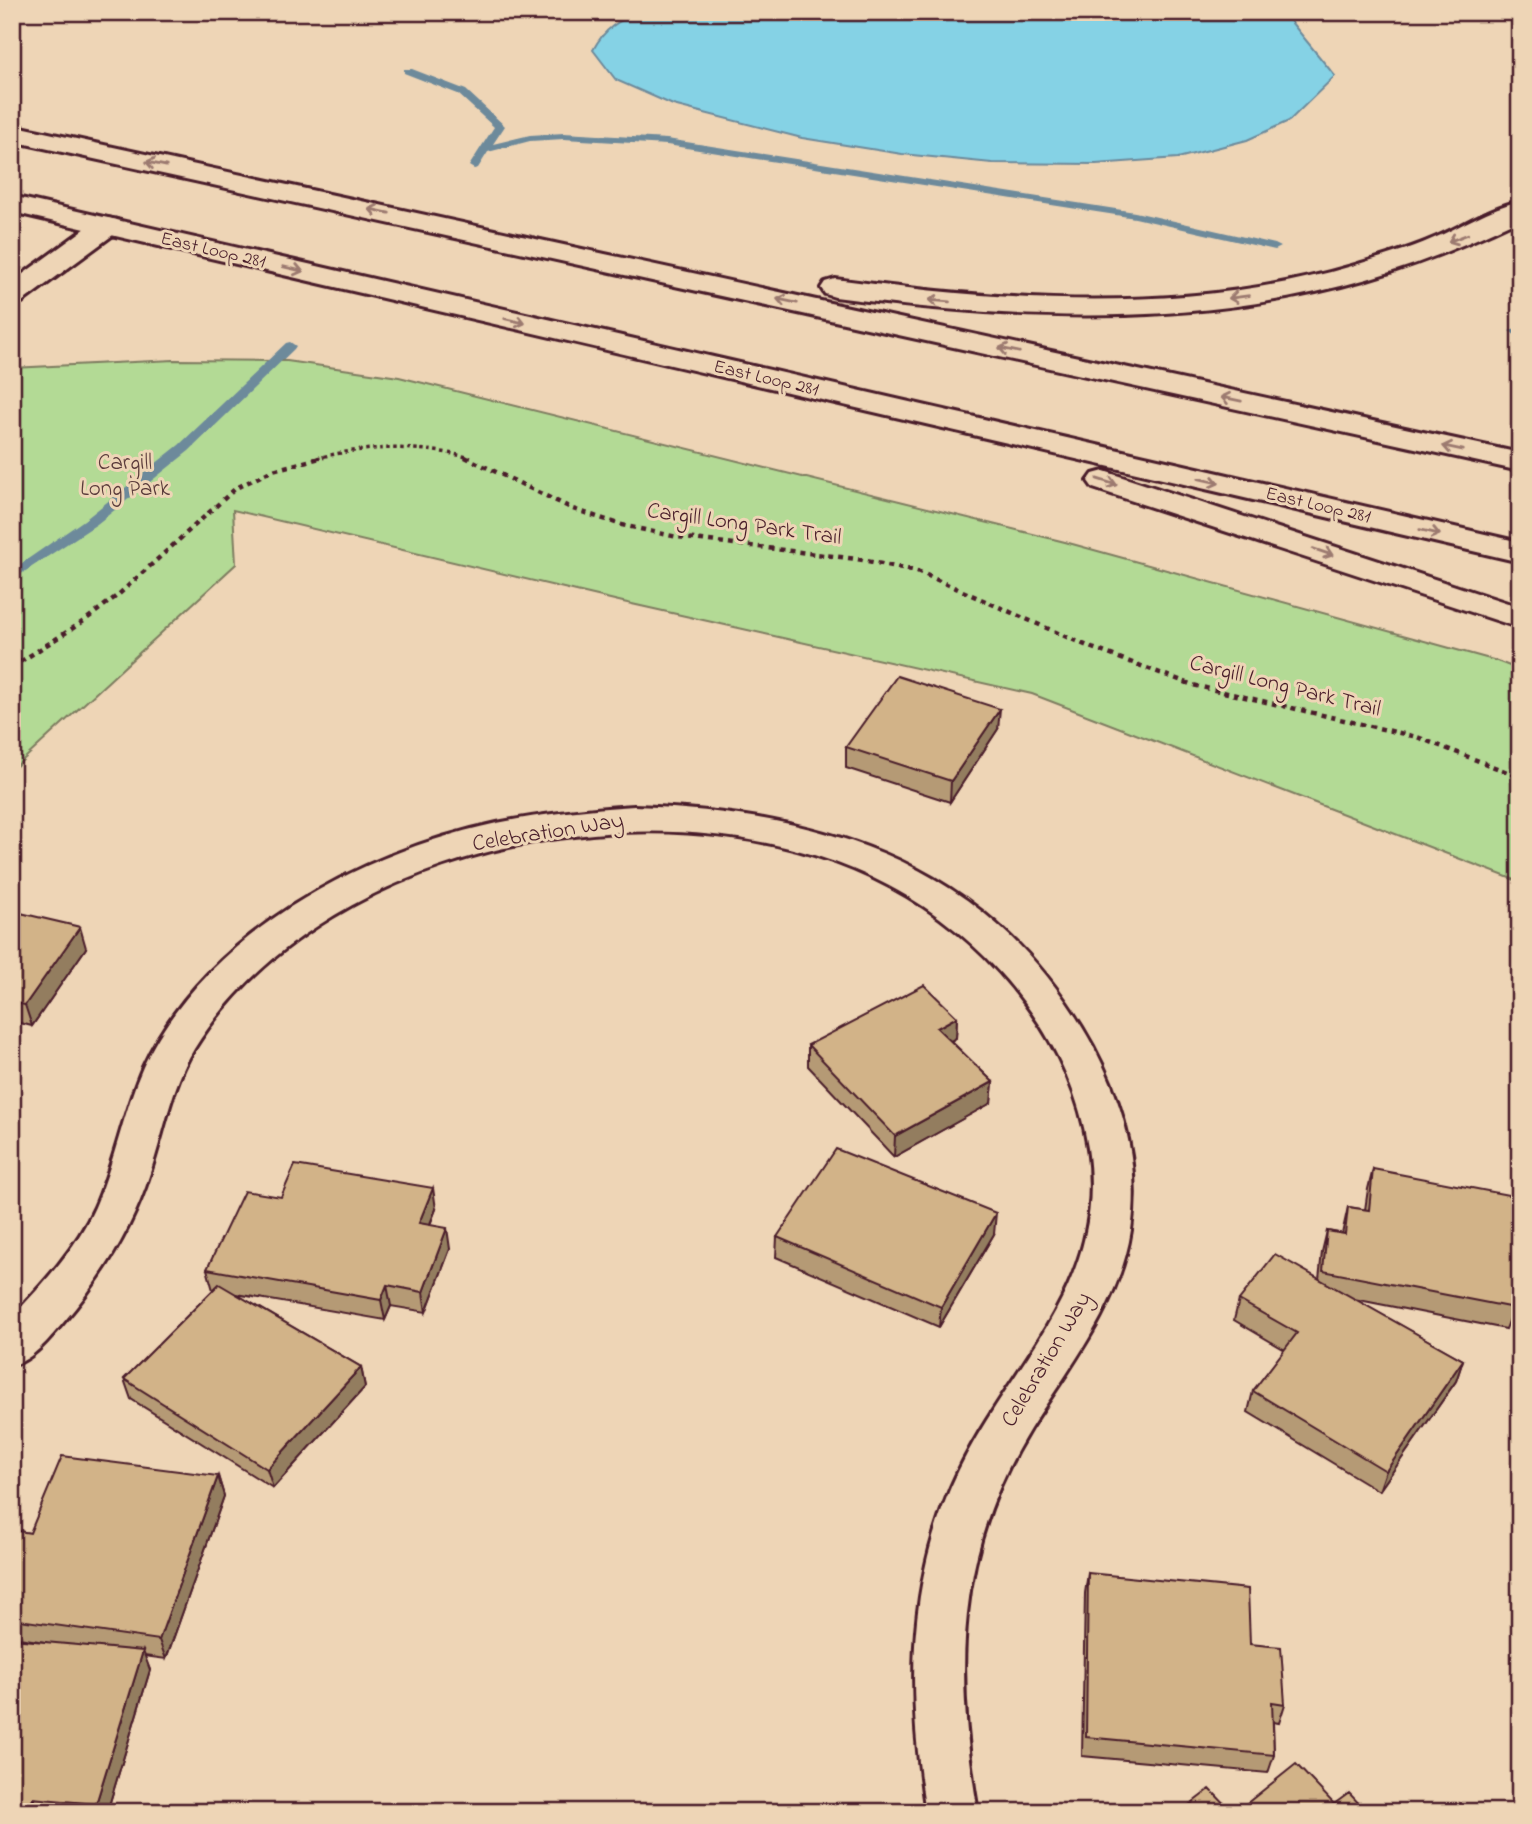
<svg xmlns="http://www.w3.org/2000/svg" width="1532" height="1824" viewBox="0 0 1532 1824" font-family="'Indie Flower',sans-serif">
  <rect width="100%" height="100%" fill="#eed5b6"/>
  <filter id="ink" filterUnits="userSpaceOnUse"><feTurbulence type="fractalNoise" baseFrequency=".0143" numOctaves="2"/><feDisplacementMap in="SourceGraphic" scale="14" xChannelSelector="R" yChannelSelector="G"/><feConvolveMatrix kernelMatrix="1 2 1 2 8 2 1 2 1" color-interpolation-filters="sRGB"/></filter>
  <g filter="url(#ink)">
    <path fill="#b3da95" stroke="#7e7c60" stroke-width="2" d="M174,360L287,361L399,377L1065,542L1497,661L1520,670V882L1032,694L623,602L233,510L236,564L12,770V368Z"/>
    <path fill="#85d2e5" stroke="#6d8a9b" stroke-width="2" d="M642,12H1283L1335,76L1289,121L1247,140L1178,158L1096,164L992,163L902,154L802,138L673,105L616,80L593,50C604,29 619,19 642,12Z"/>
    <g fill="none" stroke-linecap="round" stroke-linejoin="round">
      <path fill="#6d8a9b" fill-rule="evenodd" d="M404,69H412L466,90L505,126L493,144L530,135L564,133L667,139L1135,212L1275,244L1281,247L1275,250L1135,218L667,145L564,139L530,141L488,152L478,168L474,169L469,166L494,127L458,94L404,73Z
        M1520,326V334L1515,335L1509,331Z
        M290,342L296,346L294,349L189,451L97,524L12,580V570L87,518L179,445L286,343Z"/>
      <g stroke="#4a1f2b" stroke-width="6">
        <path id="minor" d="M107,218L117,220L121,226L117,232L22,302L12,305V282L97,220Z
          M634,806C829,813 993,864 1093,1046C1123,1102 1141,1165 1131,1230C1120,1304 1069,1368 1030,1429C955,1550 954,1676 978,1812H926C908,1701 906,1592 951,1487C1002,1368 1110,1291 1088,1148C1072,1044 996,949 907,896C696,769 328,834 194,1049C171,1087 164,1132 150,1173C132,1230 101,1279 62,1324C47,1341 34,1358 12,1366V1317C43,1284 76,1249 95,1207C115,1162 123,1112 143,1067C204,935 360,852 497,823C543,814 588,809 634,806Z"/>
      </g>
      <g stroke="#4a1f2b" stroke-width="6">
        <path id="highway" d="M12,125L1520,453V471L12,141Z
          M12,196L1520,542V562L12,212Z
          M1520,201V219C1470,243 1420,264 1367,279C1193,329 1012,320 835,297L825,294L821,288L825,282L835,279C1005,302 1185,315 1352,266C1378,258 1407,250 1432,239C1461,227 1489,208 1520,201Z
          M1104,471L1520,607V628L1093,488L1088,481L1093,474Z"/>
      </g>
      <path stroke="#4a1f2b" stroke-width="3.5" stroke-dasharray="3.5 3.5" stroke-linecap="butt" d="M317,458C369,445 420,445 471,458"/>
      <path stroke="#4a1f2b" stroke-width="4.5" stroke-dasharray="5 5" stroke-linecap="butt" d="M465,457L573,509L622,525L677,537L857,559L917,571L1092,648L1193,685L1417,737L1520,777
        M12,667L84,621L118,595L236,488L273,470L324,457"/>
      <use href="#minor" fill="#eed5b6" fill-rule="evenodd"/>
      <use href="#highway" fill="#eed5b6" fill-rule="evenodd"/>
    </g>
    <path fill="#b59a75" stroke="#4a1f2b" stroke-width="2" d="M998,729L950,802L846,768V747Z
      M12,911L86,948L32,1026L12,1021Z
      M957,1017L956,1038L951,1041L993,1082L991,1103L894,1157L808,1066V1045Z
      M1373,1169L1514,1308L1506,1329L1354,1299L1463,1360L1456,1381L1379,1491L1248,1412L1253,1391L1285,1350L1234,1320L1239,1300L1319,1279L1322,1252L1327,1231L1342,1234L1348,1207L1365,1210L1368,1189Z
      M281,1197L436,1209L430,1225L450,1249L426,1312L391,1306L385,1320L236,1294L361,1367L365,1387L273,1488L131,1399L124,1379L213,1290L207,1269Z
      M994,1234L939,1327L776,1257L777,1237Z
      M218,1476L224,1496L166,1659L144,1656L150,1670L107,1812H12L46,1642L12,1637V1530L30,1533Z
      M1088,1573L1250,1644L1285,1704L1279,1723L1273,1722L1274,1755L1268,1773L1082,1756L1085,1593Z"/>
    <path fill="#937d5f" stroke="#4a1f2b" stroke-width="2" d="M1000,709L998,729L950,802L951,781Z
      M80,927L86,948L32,1026L25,1005Z
      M957,1017L956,1038L936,1049L937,1028Z
      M993,1082L991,1103L894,1157L895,1136Z
      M433,1188L436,1209L422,1243L419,1223Z
      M996,1213L994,1234L939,1327L941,1307Z
      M447,1228L450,1249L426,1312L423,1292Z
      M387,1285L391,1306L385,1320L381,1300Z
      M1463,1360L1456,1381L1379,1491L1386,1471Z
      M361,1367L365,1387L273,1488L267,1469Z
      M218,1476L224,1496L166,1659L159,1640Z
      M143,1651L150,1670L107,1812H99L96,1804Z
      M33,1798L40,1812H29Z"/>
    <path fill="#d2b388" stroke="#4a1f2b" stroke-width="2" d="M897,676L1000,709L951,781L846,747Z
      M12,911L80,927L25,1005L12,1002Z
      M924,985L957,1017L937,1028L993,1082L895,1136L808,1045Z
      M836,1149L996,1213L941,1307L777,1237Z
      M295,1165L433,1188L419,1223L447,1228L423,1292L387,1285L381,1300L207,1269L244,1191L281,1197Z
      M1373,1169L1519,1197L1514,1308L1323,1271L1327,1231L1345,1234L1348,1207L1369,1210Z
      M1275,1254L1463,1360L1386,1471L1253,1391L1297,1333L1239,1300Z
      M219,1284L361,1367L267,1469L124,1379Z
      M62,1456L218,1476L159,1640L12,1619V1530L30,1533Z
      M1088,1573L1248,1589L1250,1644L1281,1647L1285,1704L1272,1702L1274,1755L1086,1737Z
      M12,1639L143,1651L96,1804L33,1798L29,1812H12Z
      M1296,1764L1334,1804L1349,1793L1367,1812H1236Z
      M1210,1789L1232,1812H1180Z"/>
    <defs><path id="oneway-shaft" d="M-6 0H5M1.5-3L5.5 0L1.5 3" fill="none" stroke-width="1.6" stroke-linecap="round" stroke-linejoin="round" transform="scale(1.75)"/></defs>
    <g stroke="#9c7a70">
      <use href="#oneway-shaft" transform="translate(156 164) rotate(-168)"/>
      <use href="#oneway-shaft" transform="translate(379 211) rotate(-168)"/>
      <use href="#oneway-shaft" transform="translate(1458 238) rotate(159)"/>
      <use href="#oneway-shaft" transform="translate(293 269) rotate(13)"/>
      <use href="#oneway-shaft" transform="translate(1239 297) rotate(173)"/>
      <use href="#oneway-shaft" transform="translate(787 301) rotate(-168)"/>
      <use href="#oneway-shaft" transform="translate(939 301) rotate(-175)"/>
      <use href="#oneway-shaft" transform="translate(515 321) rotate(13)"/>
      <use href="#oneway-shaft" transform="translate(1009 350) rotate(-168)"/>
      <use href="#oneway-shaft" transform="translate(1231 399) rotate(-168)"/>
      <use href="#oneway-shaft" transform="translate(1453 448) rotate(-168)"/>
      <use href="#oneway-shaft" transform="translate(1209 481) rotate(13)"/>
      <use href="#oneway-shaft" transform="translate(1107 482) rotate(17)"/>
      <use href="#oneway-shaft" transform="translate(1430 532) rotate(13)"/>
      <use href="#oneway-shaft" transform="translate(1323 552) rotate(19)"/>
    </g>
  </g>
  <g text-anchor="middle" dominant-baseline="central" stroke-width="6" stroke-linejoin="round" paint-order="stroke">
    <g font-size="19" fill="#4a1f2b" stroke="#eed5b6">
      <text transform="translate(213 251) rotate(13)">East Loop 281</text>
      <text transform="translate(766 379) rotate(13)">East Loop 281</text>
      <text transform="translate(1318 506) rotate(13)">East Loop 281</text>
    </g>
    <g font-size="23" fill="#5a3b3b" stroke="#eed5b6">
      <text x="125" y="463">Cargill<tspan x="125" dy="26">Long Park</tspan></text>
    </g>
    <g font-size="23" fill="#4a1f2b" stroke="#eed5b6">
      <text transform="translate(744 525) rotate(8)">Cargill Long Park Trail</text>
      <text transform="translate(1285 687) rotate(14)">Cargill Long Park Trail</text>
      <text transform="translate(548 833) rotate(-9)">Celebration Way</text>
      <text transform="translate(1047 1360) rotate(-59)">Celebration Way</text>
    </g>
  </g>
  <rect width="1532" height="1824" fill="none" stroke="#eed5b6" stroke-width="42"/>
  <rect x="21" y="21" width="1490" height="1782" fill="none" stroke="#4a1f2b" stroke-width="2.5" filter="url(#ink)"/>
</svg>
